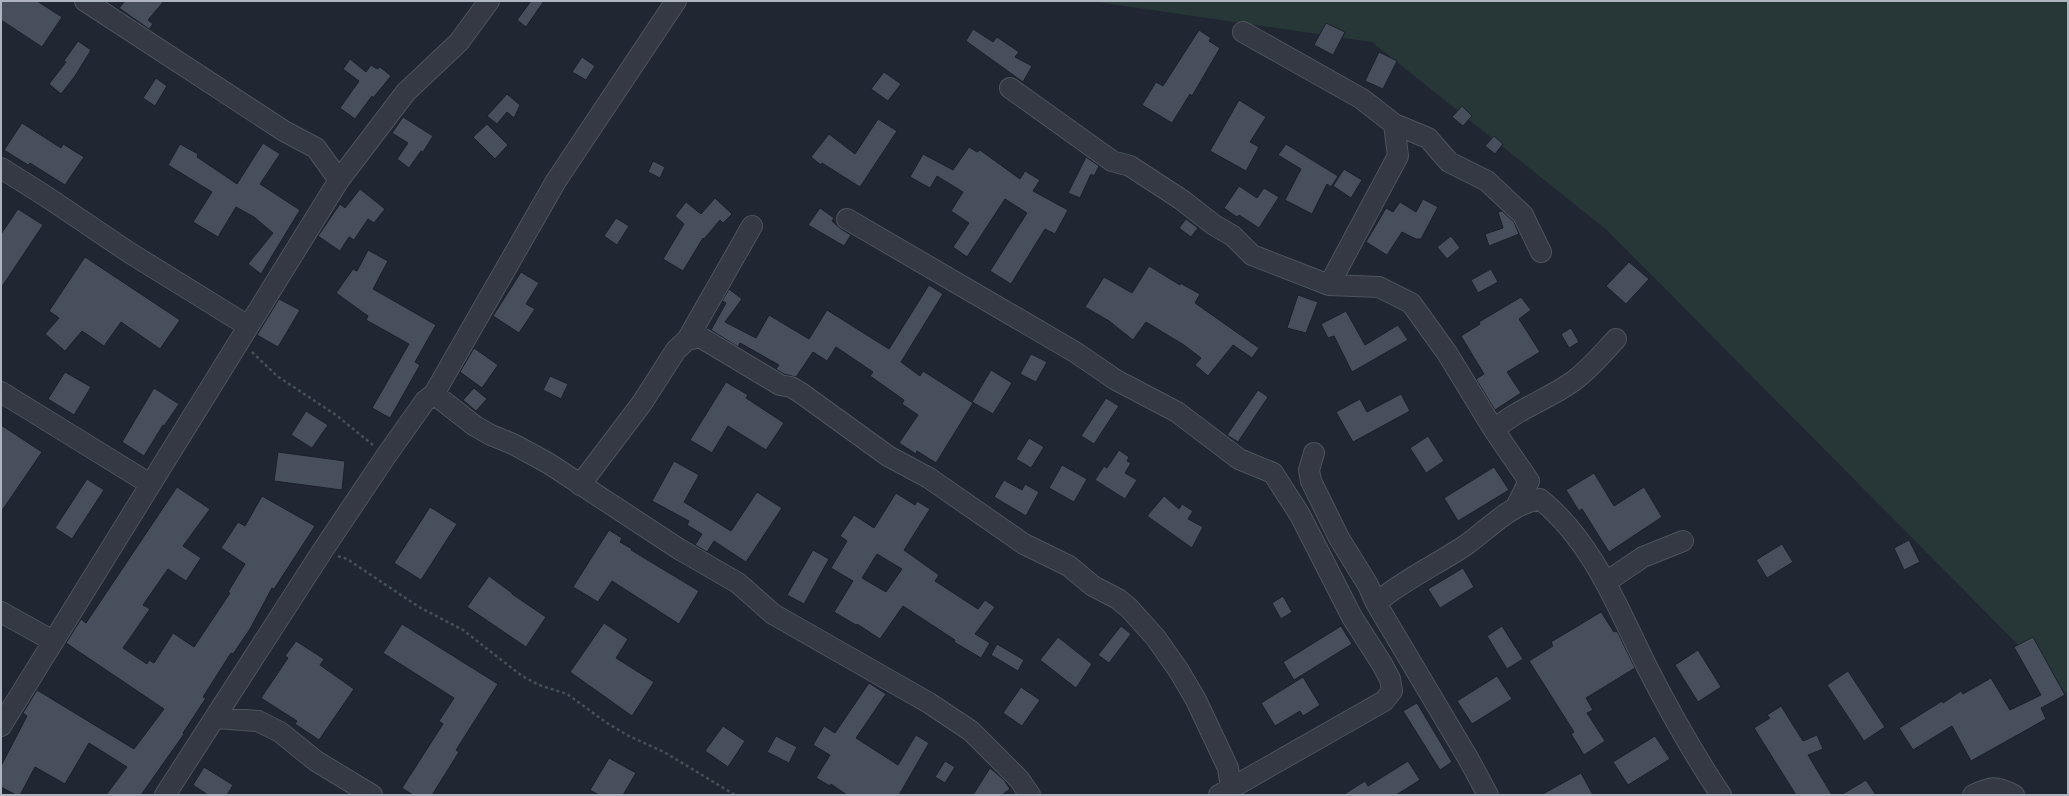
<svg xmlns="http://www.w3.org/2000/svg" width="2069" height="796" viewBox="0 0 2069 796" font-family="Commissioner,sans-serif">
  <rect width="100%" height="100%" fill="#212732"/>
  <path fill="#273738" d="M1091,1H2068V695L1608,231L1372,42Z"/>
  <path fill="#474e5c" stroke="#1b212a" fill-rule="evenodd" d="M1,1H37L62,17L42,47L1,20Z
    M125,1H164L148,20L153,24L149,29L119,8Z
    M531,1H544L526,27L517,20Z
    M1326,23L1345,32L1333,55L1314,45Z
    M973,29L993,42L997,37L1019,52L1015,57L1032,66L1023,82L966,41Z
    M1199,30L1211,38L1209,41L1220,48L1192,96L1190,94L1172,123L1142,105L1156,82L1163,86Z
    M78,41L91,50L75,76L61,94L49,84L66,62L64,61Z
    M1379,52L1397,61L1383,89L1365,81Z
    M582,57L595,66L586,80L572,72Z
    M350,59L366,72L371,65L377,69L380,67L391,76L373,98L372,96L355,119L340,108L359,81L343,69Z
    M884,72L901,84L888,101L871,89Z
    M156,78L167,86L155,106L143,98Z
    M507,94L520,105L514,118L507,112L497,124L487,116Z
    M1239,100L1266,117L1250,142L1259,147L1246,171L1210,151Z
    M1462,106L1472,116L1463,126L1452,117Z
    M403,117L433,136L423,152L421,151L409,168L397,159L408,143L392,133Z
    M878,119L897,131L860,187L822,163L821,165L811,157L829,134L855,154Z
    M22,123L61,148L63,144L84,157L65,185L30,163L28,165L4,150Z
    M487,124L508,145L495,159L473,137Z
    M1494,136L1503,144L1495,154L1485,146Z
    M263,143L280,154L260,184L300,210L261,274L248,264L273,233L254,217L236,207L218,237L193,222L212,192L168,165L180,144L198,154L197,157L237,184Z
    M1286,144L1338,176L1331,187L1327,184L1312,214L1285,200L1301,169L1278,155Z
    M969,147L977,152L980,150L1020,179L1025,171L1040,180L1033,191L1068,210L1055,234L1045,229L1011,284L990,271L1027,213L1005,199L967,257L953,247L969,223L951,211L963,192L937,176L930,188L910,177L923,154L953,170Z
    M1086,157L1099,166L1094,176L1091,174L1080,198L1068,193Z
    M653,161L665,167L660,178L648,172Z
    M1344,169L1362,180L1351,198L1333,186Z
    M1239,186L1257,198L1264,188L1279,197L1259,228L1239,215L1237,217L1224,208Z
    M360,189L385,209L374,223L368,219L354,240L349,237L340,251L318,236L340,204L345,208Z
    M715,198L732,214L723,223L720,220L704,239L703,238L683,271L663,259L684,224L675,216L686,202L701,214Z
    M1423,199L1438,207L1421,239H1416L1402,232L1387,255L1366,242L1386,208L1393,212L1400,202L1416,212Z
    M820,208L834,218L832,221L841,229L851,235L844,246L808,225Z
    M18,209L43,225L1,288V234Z
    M1502,211L1514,222L1519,234L1489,246L1485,234L1503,228L1498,212Z
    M616,218L629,226L617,245L604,236Z
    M1186,219L1198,228L1191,237L1179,228Z
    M1451,236L1460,248L1447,259L1437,247Z
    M368,250L388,261L373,289L436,325L415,362L420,365L390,418L372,408L409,344L366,320L368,316L336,293L353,269L357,271Z
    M85,257L180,320L160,349L121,322L104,346L82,331L65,351L45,334L59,318L49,311Z
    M1629,262L1649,279L1626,304L1606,286Z
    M1149,266L1180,285V283L1200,294L1195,303L1259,348L1252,358L1233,345L1208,376L1195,365L1201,358L1184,345L1146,322L1133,340L1109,321L1085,307L1104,277L1132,293Z
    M1491,269L1498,282L1478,293L1471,280Z
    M521,272L539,283L526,304L535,309L519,333L493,316Z
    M929,285L943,294L901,362L920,376L923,371L973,403L936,463L917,451L916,454L899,443L918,415L902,404L904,400L870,376L873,372L836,347L827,361L813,352L796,377L784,374L776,369L779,365L740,343L738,347L711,330L726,303L722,301L729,289L742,299L725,322L756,338L769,315L809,339L827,310L889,349Z
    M1298,295L1318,302L1306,333L1287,328Z
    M1521,297L1531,310L1519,319L1540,352L1507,372L1521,393L1495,410L1476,379L1484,374L1461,336L1480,324L1479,322Z
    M279,299L300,310L278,347L257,335Z
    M1346,311L1365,345L1398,325L1408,340L1352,372L1334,336L1328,338L1321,324Z
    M1571,328L1579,342L1569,348L1561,334Z
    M474,348L498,365L482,388L460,372Z
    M1031,354L1047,362L1036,382L1020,374Z
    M991,370L1012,383L993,414L972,402Z
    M65,372L91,387L74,415L48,399Z
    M550,376L568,384L561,399L543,390Z
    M726,382L748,395L746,398L784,423L766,450L728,426L712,453L690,440Z
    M154,388L179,404L164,426L163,425L144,456L122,442Z
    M474,388L487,399L476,411L463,400Z
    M1258,390L1268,397L1238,442L1227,435Z
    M1401,394L1410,411L1353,442L1336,412L1360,399L1367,412Z
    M1106,398L1119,406L1094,444L1081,436Z
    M306,411L328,425L312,448L291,435Z
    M1,425L42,452L1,512Z
    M1428,436L1444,461L1426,473L1410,448Z
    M1029,438L1044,447L1031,468L1016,459Z
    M1119,450L1129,457L1127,461L1131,463L1125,473L1137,480L1125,499L1095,480L1104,466L1107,468Z
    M278,452L345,461L342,490L274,481Z
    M674,461L699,475L684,502L731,531L757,492L782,508L746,562L714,541L707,552L695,545L702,534L687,525L689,521L652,501Z
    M1062,465L1087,479L1074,502L1049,488Z
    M1494,467L1509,490L1458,521L1444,498Z
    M1594,473L1614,506L1644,487L1662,517L1609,552L1582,509L1579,511L1566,490Z
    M87,479L104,490L72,539L55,528Z
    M1004,480L1022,490L1025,484L1039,492L1026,516L994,497Z
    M177,487L210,509L183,546L201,558L186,581L168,569L143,605L150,609L123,648L147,664L149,660L154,663L173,633L194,647L230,593L228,592L245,564L221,548L238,522L245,526L262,496L315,526L274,589L272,588L250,629L233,654L231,653L203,697L206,698L183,733L184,734L141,795H106L127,767L89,743L65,784L35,767L20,795H16L1,787V766L27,716L23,713L37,690L134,749L164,709L66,643L81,619L86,623Z
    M896,493L915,505L917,501L930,509L904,550L939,575L935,581L978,609L985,600L995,607L975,634L990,643L981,658L954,642L955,640L903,606L880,639L857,624L856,625L834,612L853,581L831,568L847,541L840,536L854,515L874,528ZM877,554L902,569L886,592L862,578Z
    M1164,496L1179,509L1182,504L1193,511L1188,519L1203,527L1192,548L1147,516Z
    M430,507L457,524L421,580L394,563Z
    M609,530L622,538L620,542L632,549L631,550L699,591L679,624L612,581L598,602L573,587Z
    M1909,540L1920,562L1904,570L1894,548Z
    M1782,544L1793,562L1767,578L1756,560Z
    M813,550L829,559L804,604L787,595Z
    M1463,568L1474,587L1440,608L1428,589Z
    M489,576L512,593V594L546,617L526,647L467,607Z
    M1283,596L1292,612L1281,619L1272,603Z
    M1601,612L1614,632L1616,631L1618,633L1635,668L1586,698L1593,710L1587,713L1605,741L1584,755L1571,734L1574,732L1529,661L1553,646L1551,642Z
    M604,623L628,639L616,658L654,682L632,716L570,672Z
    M402,624L498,684L456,750L459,752L432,795H413L402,788L443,724L439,721L454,698L383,653Z
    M1121,626L1131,634L1109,663L1098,655Z
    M1341,626L1352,644L1294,680L1283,662Z
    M1502,626L1523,659L1507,669L1487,636Z
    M1058,637L1092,664L1076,688L1040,660Z
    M2033,637L2065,695L2041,708L2046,719L1971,761L1952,726L1913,750L1899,728L1942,701L1943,703L1961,691L1963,694L1991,678L2010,710L2041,695L2014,647Z
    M296,641L324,659L320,665L354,689L319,740L295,724L297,721L261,698L288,658L285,656Z
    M997,644L1024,660L1018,671L991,655Z
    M1698,650L1721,687L1698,702L1675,665Z
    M1848,671L1885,727L1864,741L1827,685Z
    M1497,676L1512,699L1472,724L1457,701Z
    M1303,677L1320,705L1303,716L1300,711L1275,726L1261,703Z
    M869,683L886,694L856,738L898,765L916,735L929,743L899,795H847L831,784L830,786L816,778L830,755L813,745L824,726L835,733Z
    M1021,687L1040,700L1022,726L1003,713Z
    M1417,703L1452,762L1440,770L1403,711Z
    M1781,706L1803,741L1817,735L1823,749L1808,755L1832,795H1796L1754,728L1770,718L1767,715Z
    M723,726L745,741L728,767L705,751Z
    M776,736L797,747L789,763L767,752Z
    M1655,736L1670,759L1628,785L1613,762Z
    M609,758L636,773L623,795H599L590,790Z
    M945,761L955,767L945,783L935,777Z
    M1408,761L1420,780L1396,795H1343L1365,781L1368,786Z
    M204,767L233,785L227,795H208L193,785Z
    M990,768L1004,780L1010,789L1002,795H973Z
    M1581,773L1593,795H1541Z
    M1866,780L1876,795H1841Z"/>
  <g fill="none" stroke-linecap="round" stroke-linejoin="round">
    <g stroke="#4e545e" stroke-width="22">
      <path id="minor" d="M1243,32L1362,99L1394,124L1398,156L1329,285
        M1010,88L1112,161L1130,166L1182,200L1214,225L1233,236L1252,255L1329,285L1379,287L1411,303L1447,353L1494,430
        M1394,124L1428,138L1449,162L1487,181L1523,215L1541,252
        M1,168L47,197L130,253L248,326
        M339,180L406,92L459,42L489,1
        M847,219L1075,352L1116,380L1177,412L1239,459L1273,473L1300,515L1352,617L1382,664L1390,679L1392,691L1384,701L1219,795
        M687,340L752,226
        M1,392L150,484
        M434,394L556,181L676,1
        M1314,453L1309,470L1311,481L1339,538L1368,585L1376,603L1468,758L1488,795
        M580,485L642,403L676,350L687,340L700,337L780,385L791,387L801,393L888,456L929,478L1024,544L1069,566L1093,586L1118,599L1129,608L1156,638L1179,671L1196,700L1228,768L1231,787
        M1517,505L1529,481L1494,430C1517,409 1547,400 1572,382C1589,370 1602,354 1616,339
        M1606,582L1643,557L1683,541
        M1376,603C1403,580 1436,565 1466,545C1491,527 1509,505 1540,499C1594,543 1618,609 1648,669C1670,712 1694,755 1721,795
        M1,612L53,641
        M216,718L258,721L280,732L316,761L372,795
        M1,726L339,180L316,148L284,131L85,1
        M165,795L323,550L386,456L425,401L434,394L475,426L491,435L513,444L548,463L679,549L738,583L773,614L787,622L929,703L971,731L1019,779L1030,795
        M1973,795C1991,787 1995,785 2014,795"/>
    </g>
    <path stroke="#445255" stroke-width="2.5" stroke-dasharray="3 3" stroke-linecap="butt" d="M252,352L277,376L336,415L373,445
      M338,556L347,559L419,607L463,630L522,676L539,685L567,694L607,723L627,735L664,752L735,795"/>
    <use href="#minor" stroke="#343943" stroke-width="20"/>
  </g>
  <rect width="2069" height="796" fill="none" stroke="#aeb4c0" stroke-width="4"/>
</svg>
